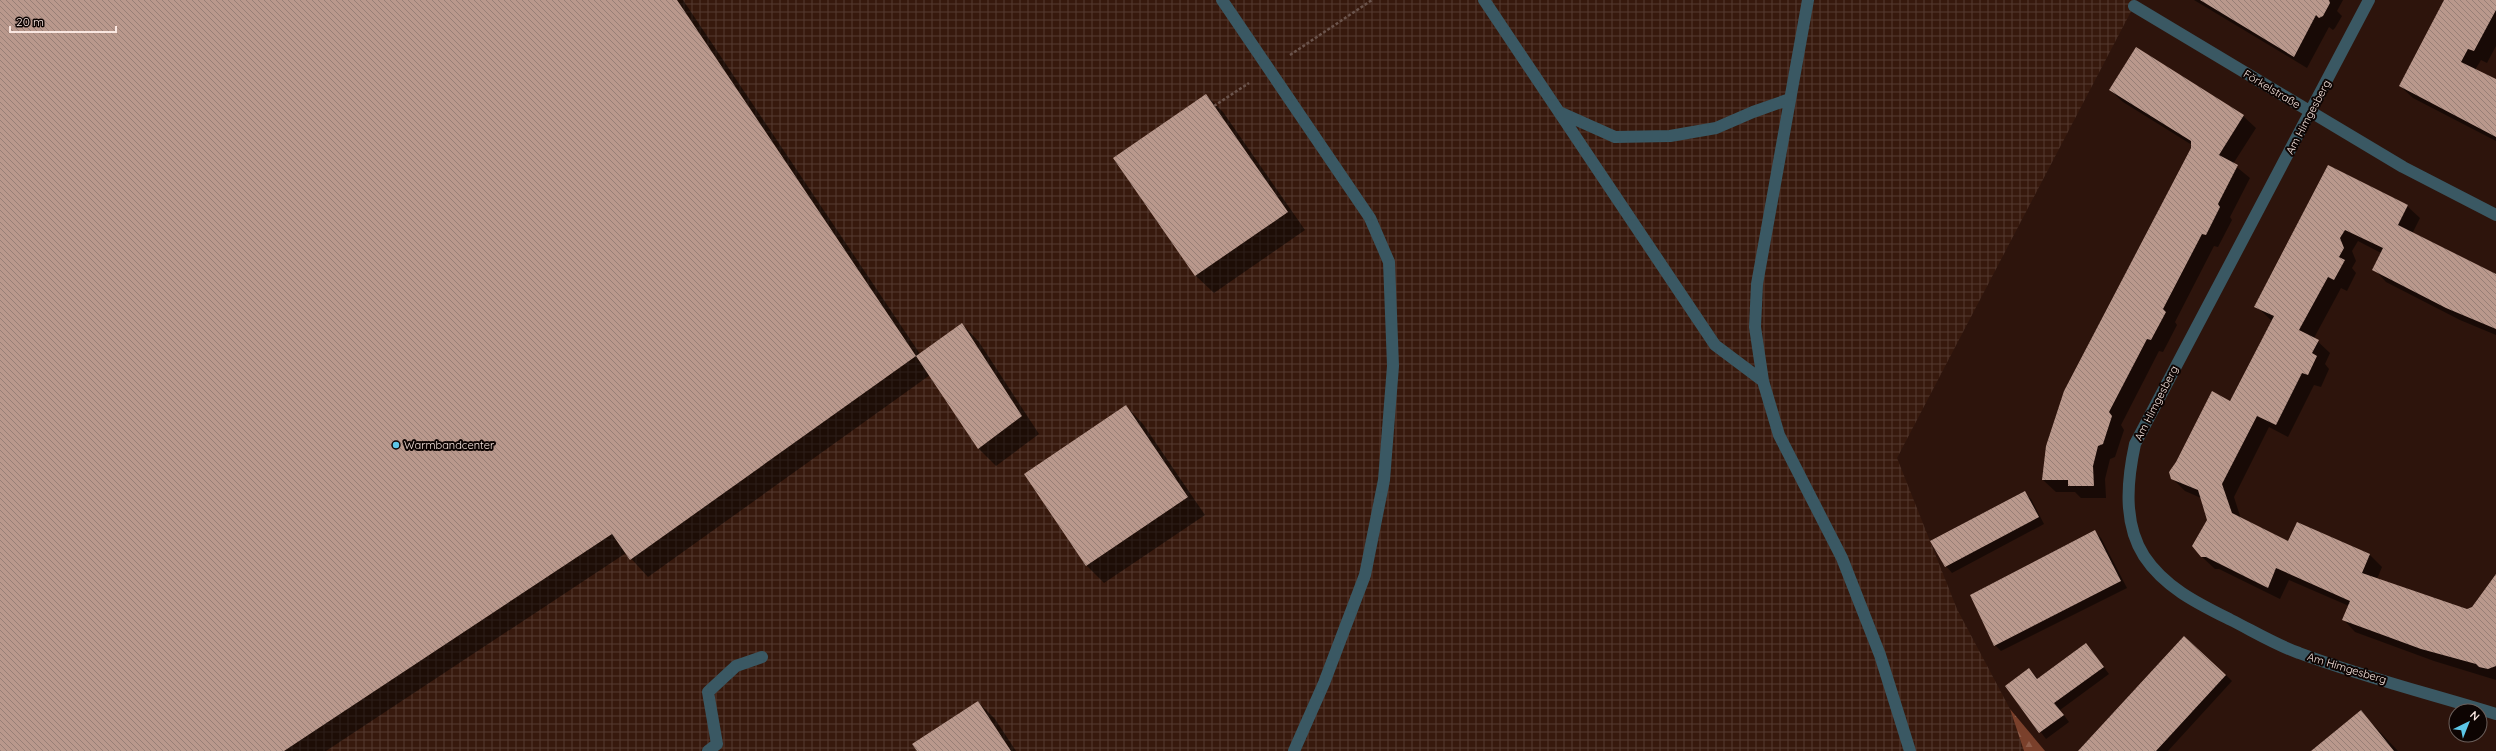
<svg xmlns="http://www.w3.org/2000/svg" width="2496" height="751" viewBox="0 0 2496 751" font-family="Quicksand,sans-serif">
  <defs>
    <pattern id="industrial-grid" width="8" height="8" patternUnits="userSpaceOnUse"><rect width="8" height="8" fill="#37190d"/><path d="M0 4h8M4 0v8" fill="none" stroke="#553a30"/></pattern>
    <pattern id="forest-firs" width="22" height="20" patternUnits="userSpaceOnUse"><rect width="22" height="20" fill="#7a402b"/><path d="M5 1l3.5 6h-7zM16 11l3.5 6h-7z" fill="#8e5c49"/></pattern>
    <pattern id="building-back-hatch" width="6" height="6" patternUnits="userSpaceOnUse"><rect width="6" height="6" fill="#b9988c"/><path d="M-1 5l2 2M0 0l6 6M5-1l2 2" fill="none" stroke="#987f76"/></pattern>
  </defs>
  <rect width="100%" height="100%" fill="#2d140c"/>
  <path fill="url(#industrial-grid)" d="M0,0H2137L1897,458L1957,609L2010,709L2024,751H0Z"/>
  <path fill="url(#forest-firs)" d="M2010,709L2045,751H2024Z"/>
  <path fill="#0007" d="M0,0H683L920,354L962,324L979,342L1039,434L996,466L978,448L930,375L648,577L626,553L326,751H0Z
    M2194,0H2343L2337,11L2342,16L2335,28L2333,30L2329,27L2307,68Z
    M2445,0H2496V46L2487,63L2481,60L2475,70L2496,81V141L2413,98L2400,86Z
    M2110,90L2243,116L2256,128L2233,164L2250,178L2230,217L2232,220L2218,247L2214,246L2175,322L2177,325L2163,352L2159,351L2121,425L2124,430L2115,457L2110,459L2105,479L2106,498H2081L2075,492H2056L2043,480L2192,149V145L2123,102Z
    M1206,95L1223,112L1305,230L1214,293L1196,276L1114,159Z
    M2329,166L2407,206L2420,218L2412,234L2496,275V335L2460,320L2386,282L2374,269L2381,253L2358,241L2352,251L2356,261L2352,268L2356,273L2347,291L2341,288L2314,338L2330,353L2325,364L2329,369L2321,387L2314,385L2288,437L2269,427L2234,497L2241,519L2288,542L2298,523L2370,555L2382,567L2377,579L2467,610L2473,608L2496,575V680L2434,661L2355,632L2343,619L2349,606L2289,580L2280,599L2219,569H2215L2202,557L2208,520L2201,498L2185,491L2172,478L2231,403L2272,321L2256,306Z
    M1126,406L1143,424L1205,515L1104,583L1086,565Z
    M2025,493L2031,499L2044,524L1952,573L1946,566Z
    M2095,532L2101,538L2127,588L2001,651L1995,645Z
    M2086,644L2109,674L2060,710L2069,722L2046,739L2006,686L2029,669L2038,679Z
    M2226,675L2232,681L2168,751H2080Z
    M978,702L995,719L1016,751H918Z
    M2361,712L2398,751H2312Z"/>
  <path fill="url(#building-back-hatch)" d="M0,0H677L916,356L630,560L612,534L284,751H0Z
    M2200,0H2329L2330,3L2323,16L2319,18L2316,15L2294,57Z
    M2444,0H2496V10L2474,51L2468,49L2461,62L2496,79V137L2399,86Z
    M2136,47L2244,115L2219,155L2238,165L2218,204L2220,207L2206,235L2202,234L2163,309L2166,312L2151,340L2147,339L2109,412L2112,416L2103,444L2098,446L2093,466L2094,486H2068V480H2042L2046,446L2064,391L2191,148V141L2109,90Z
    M1206,94L1288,212L1195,276L1113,158Z
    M2328,165L2408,205L2398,225L2496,274V329L2446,308L2372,270L2383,248L2345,230L2340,238L2344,248L2339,257L2345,260L2334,280L2328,277L2299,330L2319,340L2312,353L2317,356L2308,375L2302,373L2276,425L2257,416L2222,484L2232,513L2288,541L2297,522L2370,554L2362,573L2467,609L2472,607L2496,574V666L2488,669L2479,667L2476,664L2421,649L2342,620L2350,601L2276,568L2268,588L2206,557H2201L2192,546L2207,520L2198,490L2171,479L2169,472L2176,462L2212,391L2230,401L2274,316L2254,307Z
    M962,323L1022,416L978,449L916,356Z
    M1126,405L1188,497L1086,566L1024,474Z
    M2025,491L2039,517L1945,567L1930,541Z
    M2095,530L2121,581L1994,646L1970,595Z
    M2184,636L2226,675L2156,751H2078Z
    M2086,643L2104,667L2054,703L2064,715L2039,733L2005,686L2029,668L2037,679Z
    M978,701L1011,751H917L912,744Z
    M2361,710L2394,751H2311Z"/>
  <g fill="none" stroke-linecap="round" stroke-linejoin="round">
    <path stroke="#6b544c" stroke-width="2.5" stroke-dasharray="3 2" stroke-linecap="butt" d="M1290,55L1372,0
      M1214,106L1249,83"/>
    <path stroke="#3a5863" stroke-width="12" d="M1222,0L1370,218L1389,262L1393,366L1384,480L1365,575L1324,683L1294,751
      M1484,0L1715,345L1763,381
      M1808,0L1757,284L1755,327L1763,381L1779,435L1842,558L1880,655L1910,751
      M2369,0L2135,444C2127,481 2123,523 2144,556C2165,588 2199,604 2231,620C2253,631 2276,645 2299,653C2363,677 2431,694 2496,714
      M2134,6L2403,167L2496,215
      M1559,112L1615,137L1670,136L1716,128L1753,112L1790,99
      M708,751L717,744L708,692L736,666L762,657"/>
  </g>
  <circle fill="#5dc7e8" stroke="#0d0402" stroke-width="1.5" cx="396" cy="445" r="4"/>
  <g text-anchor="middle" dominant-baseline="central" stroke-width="4" stroke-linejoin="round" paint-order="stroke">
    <g font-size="11" fill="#f9e7e1" stroke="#0d0402">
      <text transform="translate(2272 89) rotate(31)">Förkelstraße</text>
      <text transform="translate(2308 117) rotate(-62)">Am Himgesberg</text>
      <text transform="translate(2156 403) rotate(-63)">Am Himgesberg</text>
      <text transform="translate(2347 668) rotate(17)">Am Himgesberg</text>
    </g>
    <g font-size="11" fill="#f9e7e1" stroke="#0d0402" text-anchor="start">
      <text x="404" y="445">Warmbandcenter</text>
    </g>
  </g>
  <g transform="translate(2468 723) rotate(43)"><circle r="19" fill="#0d0402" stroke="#6b5f5b"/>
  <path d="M0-3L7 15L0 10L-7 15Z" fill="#5dc7e8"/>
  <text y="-6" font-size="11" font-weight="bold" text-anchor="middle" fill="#f9e7e1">N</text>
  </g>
  <path d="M10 26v6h106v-6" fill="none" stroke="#f9e7e1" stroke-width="2"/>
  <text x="16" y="26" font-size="12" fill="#f9e7e1" stroke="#0d0402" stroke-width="3" paint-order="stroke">20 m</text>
</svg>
